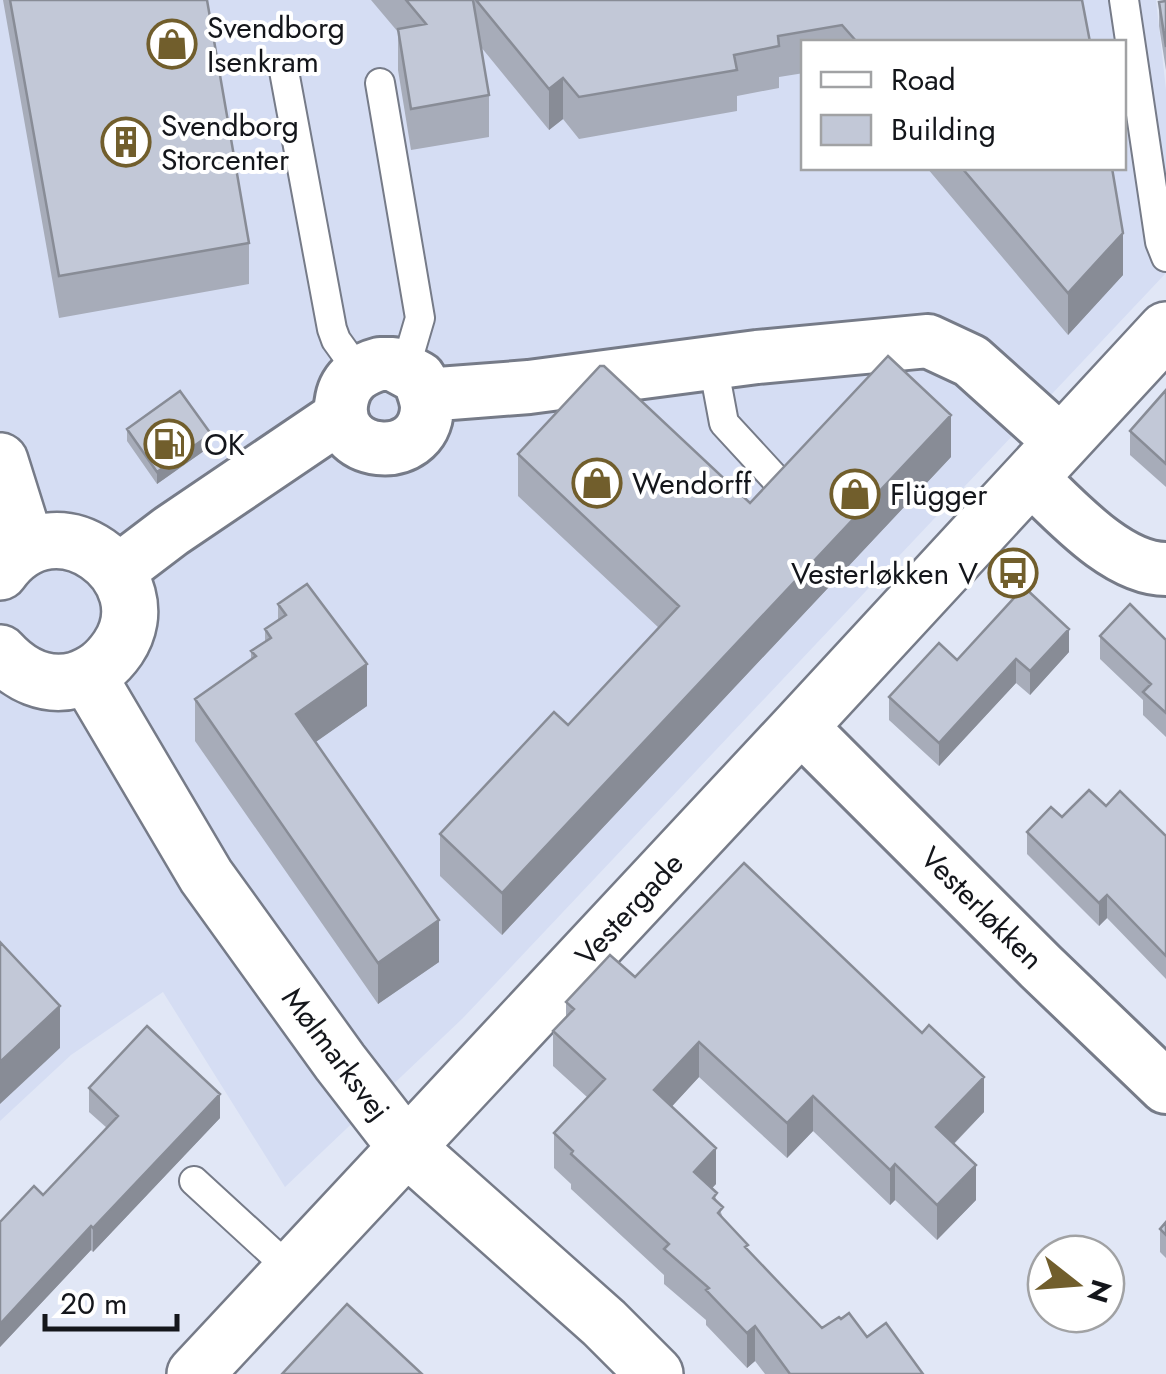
<svg xmlns="http://www.w3.org/2000/svg" width="1166" height="1374" viewBox="0 0 1166 1374" font-family="Jost,sans-serif">
  <rect width="100%" height="100%" fill="#e1e7f6"/>
  <path fill="#d5ddf3" fill-rule="evenodd" d="M0,0H1156L1166,90V273L463,1018L285,1187L163,992L71,1055L0,1121ZM804,42H1124V168H804Z"/>
  <g fill="none" stroke-linecap="round" stroke-linejoin="round">
    <g stroke="#767b88" stroke-width="32">
      <path id="service" d="M1124,0L1160,242L1166,257
        M284,71L332,329L336,340L359,372
        M380,83L420,318L405,369
        M713,364L724,423L782,486
        M194,1181L291,1270"/>
    </g>
    <g stroke="#767b88" stroke-width="58">
      <path id="minor" d="M380,364H393L419,378C422,388 427,398 427,408C425,468 329,458 342,399C346,379 361,369 380,364Z
        M425,395L529,387L757,357L928,341L971,361L1061,442
        M1030,477C1064,509 1116,569 1166,569
        M117,572L171,531L341,416
        M800,726L1041,967L1166,1087"/>
    </g>
    <g stroke="#767b88" stroke-width="60">
      <path id="tertiary" d="M0,461L27,547
        M0,572C55,494 166,577 118,648C107,664 95,674 76,680C46,688 20,675 0,653
        M88,676L206,876L340,1062L405,1146L604,1323L655,1374
        M195,1374L800,726L1166,330"/>
    </g>
    <use href="#service" stroke="#fff" stroke-width="28"/>
    <use href="#minor" stroke="#fff" stroke-width="52"/>
    <use href="#tertiary" stroke="#fff" stroke-width="55"/>
  </g>
  <path fill="#a7acb9" d="M3,0H207L249,243V284L59,318Z
    M371,0H1082L1090,42H804V73L779,77V88L737,96V111L579,139L563,119L549,130L481,47L489,95V137L411,150L398,70V32Z
    M1166,1V70L1159,26V2Z
    M927,168H1112L1123,275L1068,335Z
    M1166,390V487L1130,455V431Z
    M127,429L211,446L157,484L127,441Z
    M518,454L750,503L951,457L502,935L440,876V834L568,725L659,628L518,496Z
    M278,604L367,706L315,742L439,962L378,1004L195,741V699L251,660V651L265,642V629L278,621Z
    M1100,636L1166,640V737L1143,715V700L1100,659Z
    M1069,652L1030,695L1016,683L939,766L889,720V697L957,660Z
    M1106,806L1166,836V979L1107,918L1099,926L1027,854V832L1062,817Z
    M635,977L984,1112L954,1144L976,1200L937,1240L895,1200L890,1205L813,1131L787,1158L699,1077L671,1107L716,1184L712,1188L723,1218L748,1250L822,1328L867,1337L923,1374H765L755,1361L747,1368L706,1325V1320L664,1284V1275L571,1189V1184L554,1168V1133L587,1097L553,1066V1031L566,1017V1002Z
    M89,1088L220,1118L93,1252L91,1250L0,1347V1222L43,1195L107,1128L89,1112Z
    M1166,1222V1258L1160,1252V1229Z"/>
  <path fill="#888c96" d="M563,78V119L549,130V89Z
    M1123,233V275L1068,335V293Z
    M951,415V457L502,935V893Z
    M211,434V446L157,484V472Z
    M1069,629V652L1030,695V671Z
    M1016,659V683L939,766V743Z
    M367,664V706L296,756V714Z
    M1107,895V918L1099,926V903Z
    M439,920V962L378,1004V963Z
    M60,1006V1048L0,1104V1062Z
    M699,1042V1077L654,1126V1090Z
    M984,1077V1112L936,1162V1127Z
    M220,1094V1118L93,1252V1228Z
    M813,1096V1131L787,1158V1123Z
    M716,1148V1184L694,1207V1172Z
    M895,1164V1200L890,1205V1170Z
    M976,1165V1200L937,1240V1205Z
    M91,1226V1250L0,1347V1324Z
    M755,1326V1361L747,1368V1333Z"/>
  <path fill="#c2c8d7" stroke="#888c96" stroke-width="2.5" d="M10,0H207L249,243L59,276Z
    M406,0H473L489,95L411,109L398,29L426,24Z
    M476,0H1082L1090,42H857L842,25L778,36L779,46L734,55L737,70L579,97L563,78L549,89Z
    M1166,1V47L1159,2Z
    M962,168H1112L1123,233L1068,293Z
    M888,356L951,415L502,893L440,834L554,712L568,725L679,606L518,454L600,366H604L750,503Z
    M1166,390V464L1130,431Z
    M180,391L211,434L157,472L127,429Z
    M307,584L367,664L296,714L439,920L378,963L195,699L256,656L251,651L271,638L265,629L286,615L278,604Z
    M1024,587L1069,629L1030,671L1016,659L939,743L889,697L939,643L957,660Z
    M1130,604L1166,640V713L1143,692L1151,684L1100,636Z
    M1089,790L1106,806L1120,791L1166,836V956L1107,895L1099,903L1027,832L1051,807L1062,817Z
    M744,863L922,1033L929,1025L984,1077L936,1127L976,1165L937,1205L895,1164L890,1170L813,1096L787,1123L699,1042L654,1090L716,1148L694,1172L717,1193L713,1198L723,1207L718,1213L748,1245L745,1247L822,1328L839,1317L841,1319L849,1313L867,1337L886,1323L923,1374H790L755,1326L747,1333L706,1290L709,1288L664,1249L669,1244L571,1154L573,1151L554,1133L605,1079L553,1031L574,1009L566,1002L610,955L635,977Z
    M0,942L60,1006L0,1062Z
    M147,1026L220,1094L93,1228L91,1226L0,1324V1222L34,1186L43,1195L118,1116L89,1088Z
    M1166,1222V1235L1160,1229Z
    M347,1304L422,1374H282Z"/>
  <defs>
    <g id="shop-ring" transform="scale(2.5)"><circle r="9.5" fill="#fff" stroke="#715e2c" stroke-width="1.5"/><path d="M-5-2.5h2.3a2.7 3.5 0 0 1 5.4 0H5L5.5 6h-11ZM-1.5-2.5h3a1.5 2.3 0 0 0-3 0Z" fill="#715e2c"/></g>
    <g id="building-ring" transform="scale(2.5)"><circle r="9.5" fill="#fff" stroke="#715e2c" stroke-width="1.5"/><path d="M-4-6H4V6H1V3H-1V6H-4ZM-2.5-4.3h1.7v1.8h-1.7ZM.8-4.3h1.7v1.8H.8ZM-2.5-1h1.7V.8h-1.7ZM.8-1h1.7V.8H.8Z" fill="#715e2c"/></g>
    <g id="fuel-ring" transform="scale(2.5)"><circle r="9.5" fill="#fff" stroke="#715e2c" stroke-width="1.5"/><path d="M-5.5-6h7V0h2V4h1.3V-2.5L3-4.5l.8-.8L6-3V5H2.5V1h-1V6h-7ZM-4.2-4.7v3.2H.2V-4.7Z" fill="#715e2c"/></g>
    <g id="bus-ring" transform="scale(2.5)"><circle r="9.5" fill="#fff" stroke="#715e2c" stroke-width="1.5"/><path d="M-5-6H5V4H4V6H2V4H-2V6H-4V4H-5ZM-3.5-4V0h7V-4ZM-3.5 1.2v1.5H-2V1.2ZM2 1.2v1.5H3.5V1.2Z" fill="#715e2c"/></g>
  </defs>
  <g fill-rule="evenodd">
    <use href="#shop-ring" x="172" y="44"/>
    <use href="#building-ring" x="126" y="142"/>
    <use href="#fuel-ring" x="169" y="444"/>
    <use href="#shop-ring" x="597" y="483"/>
    <use href="#shop-ring" x="855" y="494"/>
    <use href="#bus-ring" x="1013" y="573"/>
  </g>
  <g text-anchor="middle" dominant-baseline="central" stroke-width="8" stroke-linejoin="round" paint-order="stroke">
    <g font-size="30" fill="#14161b" stroke="#fff" text-anchor="start">
      <text x="207" y="27">Svendborg<tspan x="207" dy="34">Isenkram</tspan></text>
      <text x="161" y="125">Svendborg<tspan x="161" dy="34">Storcenter</tspan></text>
      <text x="204" y="444">OK</text>
      <text x="632" y="483">Wendorff</text>
      <text x="890" y="494">Flügger</text>
      <text x="978" y="573" text-anchor="end">Vesterløkken V</text>
    </g>
    <g font-size="30" fill="#14161b" stroke="#fff">
      <text transform="translate(982 908) rotate(45)">Vesterløkken</text>
      <text transform="translate(629 909) rotate(-47)">Vestergade</text>
      <text transform="translate(336 1054) rotate(53)">Mølmarksvej</text>
    </g>
  </g>
  <rect x="801" y="40" width="325" height="130" fill="#ffffff" stroke="#a1a2a4" stroke-width="2.5"/>
  <rect x="821" y="72" width="50" height="15" fill="#ffffff" stroke="#a1a2a4" stroke-width="2.5"/>
  <text x="891" y="90" font-size="30" fill="#14161b">Road</text>
  <rect x="821" y="115" width="50" height="30" fill="#c2c8d7" stroke="#a1a2a4" stroke-width="2.5"/>
  <text x="891" y="140" font-size="30" fill="#14161b">Building</text>
  <g transform="translate(1076 1284) rotate(107)"><circle r="48" fill="#ffffff" stroke="#a1a2a4" stroke-width="2.5"/>
  <path d="M0-8L18 38L0 25L-18 38Z" fill="#715e2c"/>
  <text y="-15" font-size="28" font-weight="bold" text-anchor="middle" fill="#14161b">N</text>
  </g>
  <path d="M45 1314v15h132v-15" fill="none" stroke="#14161b" stroke-width="5"/>
  <text x="60" y="1314" font-size="30" fill="#14161b" stroke="#ffffff" stroke-width="8" paint-order="stroke">20 m</text>
</svg>
